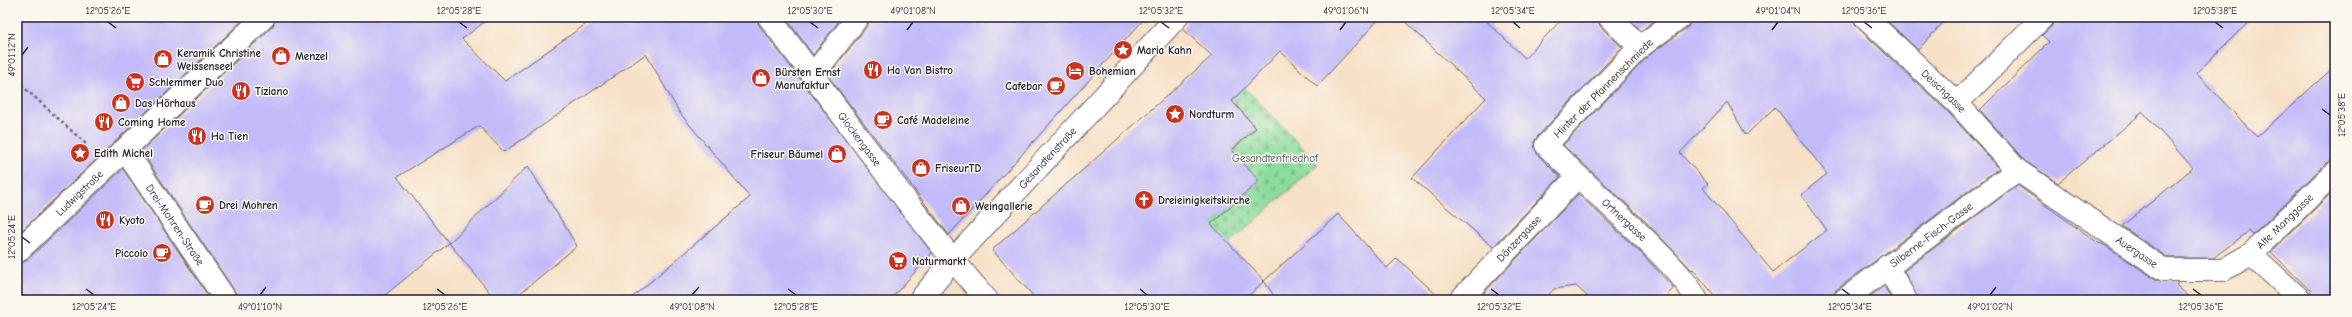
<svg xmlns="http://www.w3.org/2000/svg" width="2352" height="317" viewBox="0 0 2352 317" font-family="'Comic Neue',sans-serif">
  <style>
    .cemetery { fill: url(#cemetery-stones); stroke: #57806c }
    .building { fill: #c3bbf9; fill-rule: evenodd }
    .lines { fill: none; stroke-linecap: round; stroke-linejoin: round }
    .street-casing { stroke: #6c646c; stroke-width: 24 }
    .path { stroke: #6c646c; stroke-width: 2.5; stroke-dasharray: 3 3; stroke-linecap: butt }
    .street { stroke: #fff; stroke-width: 22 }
    .ticks { fill: none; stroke: #22223b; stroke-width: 1.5 }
    .labels { text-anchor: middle; stroke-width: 3; stroke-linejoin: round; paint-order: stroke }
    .poi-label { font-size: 11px; font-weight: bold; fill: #22223b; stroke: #fbf7ec; text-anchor: start }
    .street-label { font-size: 11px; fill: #22223b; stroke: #fbf7ec }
    .park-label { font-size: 11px; fill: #425a58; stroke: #fbf7ec }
    .neatline { fill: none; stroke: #22223b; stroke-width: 1.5 }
    .ticks-label { font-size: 10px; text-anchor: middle; fill: #22223b }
  </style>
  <defs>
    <pattern id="cemetery-stones" width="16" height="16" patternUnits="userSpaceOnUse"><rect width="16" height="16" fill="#8cdd9d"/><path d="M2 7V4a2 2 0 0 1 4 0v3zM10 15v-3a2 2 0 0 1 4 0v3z" fill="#78bd88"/></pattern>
  </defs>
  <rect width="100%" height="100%" fill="#fbf7ec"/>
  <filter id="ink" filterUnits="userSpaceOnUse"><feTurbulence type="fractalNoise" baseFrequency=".025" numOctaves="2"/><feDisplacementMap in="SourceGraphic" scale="8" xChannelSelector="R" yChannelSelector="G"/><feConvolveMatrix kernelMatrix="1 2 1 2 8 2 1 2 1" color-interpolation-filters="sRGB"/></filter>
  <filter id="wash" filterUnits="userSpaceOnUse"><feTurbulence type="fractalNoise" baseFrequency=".012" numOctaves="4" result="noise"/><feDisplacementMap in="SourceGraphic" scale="16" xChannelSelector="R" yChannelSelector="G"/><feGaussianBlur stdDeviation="0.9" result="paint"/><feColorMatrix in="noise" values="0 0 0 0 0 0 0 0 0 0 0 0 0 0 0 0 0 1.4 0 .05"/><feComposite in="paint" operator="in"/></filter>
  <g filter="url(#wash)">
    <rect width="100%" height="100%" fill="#f6e0c6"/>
    <path class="cemetery" d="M1245,88L1318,164L1167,300H1124L1259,182L1232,150L1256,128L1229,97Z"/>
    <g id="blocks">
      <path class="building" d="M17,17H246L17,235Z
        M276,17H491L462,39L505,81L596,17H757L759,25L932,253L890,300H629L750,197L679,112L646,54L504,152L479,126L397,177L449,243L379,300H238L236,293L141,151L273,26Z
        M785,17H842L813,55Z
        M870,17H1146L949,235L828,76L868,25Z
        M1189,17H1381L1317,86L1280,51L1232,101L1256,128L1232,150L1259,181L1211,224L1264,281L1244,300H1037L992,250L1212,56L1183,29Z
        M1400,17H1482L1525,58L1564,17H1597L1600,26L1622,47L1537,137L1534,142L1537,154L1560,177L1493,247L1412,178L1486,98Z
        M1627,17H1659L1641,31Z
        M1692,17H1853L1856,26L1948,112L1999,168L1836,290L1832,300H1718L1693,269L1692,270L1646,222L1563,145L1648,56L1688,27ZM1727,102L1746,135L1775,107L1827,174L1801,195L1827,230L1773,272L1703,188L1708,184L1680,153Z
        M1883,17H1948L1918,50Z
        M2055,17H2254L2196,73L2257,137L2335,66V160L2326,163L2253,235L2249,231L2213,258H2168L2122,226L2193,168L2143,112L2058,183L2025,161L1980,110L2049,42L2042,35L2052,26Z
        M528,166L577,246L512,300H496L449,243Z
        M123,169L211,300H17V264L26,261Z
        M2017,185L2100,244L2101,243L2157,280L2179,282L2176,285L2193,300H1918L1904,271Z
        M2335,189V300H2320L2271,252Z
        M1578,194L1641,253L1674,288L1662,300H1591L1576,286L1554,289L1544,300H1477Z
        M1338,214L1387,268L1397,258L1442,300H1277L1264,281Z
        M1884,286L1892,300H1865Z"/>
    </g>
  </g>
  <g filter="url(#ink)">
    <use href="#blocks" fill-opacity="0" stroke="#6c646c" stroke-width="1"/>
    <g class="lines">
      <g class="street-casing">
        <g id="street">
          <path id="s1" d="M769,17C841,112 909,210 987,300"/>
          <path d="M1609,17L1640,47"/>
          <path id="s2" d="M1680,17L1640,47L1546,145C1579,179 1616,210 1650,244C1668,262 1685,278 1697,300"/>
          <path id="s3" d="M1865,17L1957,103L2017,170L2164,270H2223L2251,254L2301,300"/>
          <path d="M813,75L858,17"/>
          <path d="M1957,103L2043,17"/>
          <path id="s4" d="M125,150L226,300"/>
          <path id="s5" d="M17,252L264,17"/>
          <path id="s6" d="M2251,254L2335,172"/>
          <path d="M1887,266L1906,300"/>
          <path id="s7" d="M920,300L953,260L1177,17"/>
          <path id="s8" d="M1460,300L1577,177"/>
          <path id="s9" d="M1844,300L2017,170"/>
        </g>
      </g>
      <path class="path" d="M17,81L86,144"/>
      <use href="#street" class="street"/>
    </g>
  </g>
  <path class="ticks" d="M108,22L116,28M459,22L467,28M810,22L818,28M1161,22L1169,28M1513,22L1520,28M1864,22L1872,28M2215,22L2223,28M907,30L913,22M1340,30L1346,22M1772,30L1778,22M22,55L28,47M2322,109L2330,115M22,237L30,243M86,289L94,295M437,289L445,295M788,289L796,295M1140,289L1147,295M1491,289L1499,295M1842,289L1850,295M2193,289L2201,295M260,295L266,287M692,295L699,287M1990,295L1996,287"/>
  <defs>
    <g id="sight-disc" transform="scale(1)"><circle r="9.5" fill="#c8321e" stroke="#fbf7ec"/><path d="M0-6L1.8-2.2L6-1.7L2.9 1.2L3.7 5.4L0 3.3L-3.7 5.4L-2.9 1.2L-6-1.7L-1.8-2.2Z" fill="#fff"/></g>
    <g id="shop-disc" transform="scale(1)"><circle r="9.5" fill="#c8321e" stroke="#fbf7ec"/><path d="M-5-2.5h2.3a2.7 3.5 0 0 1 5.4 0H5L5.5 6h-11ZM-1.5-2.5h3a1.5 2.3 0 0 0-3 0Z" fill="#fff"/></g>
    <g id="restaurant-disc" transform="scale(1)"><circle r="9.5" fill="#c8321e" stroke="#fbf7ec"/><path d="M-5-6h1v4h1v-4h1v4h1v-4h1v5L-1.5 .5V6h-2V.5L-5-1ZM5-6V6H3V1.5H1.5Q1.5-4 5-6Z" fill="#fff"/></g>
    <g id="hotel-disc" transform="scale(1)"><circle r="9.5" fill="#c8321e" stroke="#fbf7ec"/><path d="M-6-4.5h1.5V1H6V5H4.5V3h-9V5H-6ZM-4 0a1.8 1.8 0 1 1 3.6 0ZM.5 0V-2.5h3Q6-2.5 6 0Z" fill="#fff"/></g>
    <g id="supermarket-disc" transform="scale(1)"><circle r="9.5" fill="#c8321e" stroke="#fbf7ec"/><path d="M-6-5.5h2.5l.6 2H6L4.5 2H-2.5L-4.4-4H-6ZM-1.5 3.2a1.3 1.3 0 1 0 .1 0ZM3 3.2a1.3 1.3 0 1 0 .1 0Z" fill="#fff"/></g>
    <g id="cafe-disc" transform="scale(1)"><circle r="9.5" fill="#c8321e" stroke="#fbf7ec"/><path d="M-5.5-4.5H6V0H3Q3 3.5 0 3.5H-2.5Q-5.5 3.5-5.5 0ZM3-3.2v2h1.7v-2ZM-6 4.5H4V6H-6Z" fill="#fff"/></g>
    <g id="church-disc" transform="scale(1)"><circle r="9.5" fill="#c8321e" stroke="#fbf7ec"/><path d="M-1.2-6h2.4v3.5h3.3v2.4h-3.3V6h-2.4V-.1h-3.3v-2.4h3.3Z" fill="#fff"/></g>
  </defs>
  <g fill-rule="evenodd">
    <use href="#sight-disc" x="1123" y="50"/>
    <use href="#shop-disc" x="281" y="56"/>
    <use href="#shop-disc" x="163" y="59"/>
    <use href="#restaurant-disc" x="873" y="70"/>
    <use href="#hotel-disc" x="1075" y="71"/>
    <use href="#shop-disc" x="761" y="78"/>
    <use href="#supermarket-disc" x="135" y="82"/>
    <use href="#cafe-disc" x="1056" y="86"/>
    <use href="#restaurant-disc" x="241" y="91"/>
    <use href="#shop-disc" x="121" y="103"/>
    <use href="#sight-disc" x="1175" y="114"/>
    <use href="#cafe-disc" x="883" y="120"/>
    <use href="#restaurant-disc" x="104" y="122"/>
    <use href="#restaurant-disc" x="197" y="136"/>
    <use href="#sight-disc" x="80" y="153"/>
    <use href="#shop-disc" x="837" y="154"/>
    <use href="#shop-disc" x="921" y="168"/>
    <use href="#church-disc" x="1144" y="200"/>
    <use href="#cafe-disc" x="205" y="205"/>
    <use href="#shop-disc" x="961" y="206"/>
    <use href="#restaurant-disc" x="105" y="220"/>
    <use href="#cafe-disc" x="162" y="253"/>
    <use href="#supermarket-disc" x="898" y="261"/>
  </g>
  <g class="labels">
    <g class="poi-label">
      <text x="1137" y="54">Maria Kahn</text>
      <text x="177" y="57">Keramik Christine<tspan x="177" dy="13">Weissenseel</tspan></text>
      <text x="295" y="60">Menzel</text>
      <text x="887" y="74">Ha Van Bistro</text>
      <text x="1089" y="75">Bohemian</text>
      <text x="775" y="76">Bürsten Ernst<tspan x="775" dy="13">Manufaktur</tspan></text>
      <text x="149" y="86">Schlemmer Duo</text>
      <text x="1042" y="90" text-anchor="end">Cafebar</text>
      <text x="255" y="95">Tiziano</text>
      <text x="135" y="107">Das Hörhaus</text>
      <text x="1189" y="118">Nordturm</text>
      <text x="897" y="124">Café Madeleine</text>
      <text x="118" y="126">Coming Home</text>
      <text x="211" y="140">Ha Tien</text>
      <text x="94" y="157">Edith Michel</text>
      <text x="823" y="158" text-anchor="end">Friseur Bäumel</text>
      <text x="935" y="172">FriseurTD</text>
      <text x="1158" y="204">Dreieinigkeitskirche</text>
      <text x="219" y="209">Drei Mohren</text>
      <text x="975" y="210">Weingallerie</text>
      <text x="119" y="224">Kyoto</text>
      <text x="148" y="257" text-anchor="end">Piccolo</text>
      <text x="912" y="265">Naturmarkt</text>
    </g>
    <g class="street-label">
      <text transform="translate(1603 88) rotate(-45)" y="4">Hinter der Pfannenschmiede</text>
      <text dy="4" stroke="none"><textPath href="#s3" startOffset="108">Deischgasse</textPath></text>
      <text dy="4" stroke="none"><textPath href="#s1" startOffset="152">Glockengasse</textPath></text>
      <text dy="4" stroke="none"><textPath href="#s7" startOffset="191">Gesandtenstraße</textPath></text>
      <text dy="4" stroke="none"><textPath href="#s5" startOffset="86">Ludwigstraße</textPath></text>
      <text dy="4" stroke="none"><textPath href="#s2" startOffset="294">Ortnergasse</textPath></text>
      <text dy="4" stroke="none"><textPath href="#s6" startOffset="47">Alte Manggasse</textPath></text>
      <text dy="4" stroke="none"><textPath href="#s4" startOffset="90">Drei-Mohren-Straße</textPath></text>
      <text dy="4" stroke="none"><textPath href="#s9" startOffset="109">Silberne-Fisch-Gasse</textPath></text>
      <text dy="4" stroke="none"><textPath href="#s8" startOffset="85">Dänzergasse</textPath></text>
      <text dy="4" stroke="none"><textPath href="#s3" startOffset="361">Auergasse</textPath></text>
    </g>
    <g class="park-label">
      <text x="1275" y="162">Gesandtenfriedhof</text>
    </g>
  </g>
  <rect width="2352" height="317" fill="none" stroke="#fbf7ec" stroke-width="44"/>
  <rect x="22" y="22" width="2308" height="273" class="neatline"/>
  <g class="ticks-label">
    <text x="108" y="14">12°05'26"E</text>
    <text x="459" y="14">12°05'28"E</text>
    <text x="810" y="14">12°05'30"E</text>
    <text x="913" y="14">49°01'08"N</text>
    <text x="1161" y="14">12°05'32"E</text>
    <text x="1346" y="14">49°01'06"N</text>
    <text x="1513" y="14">12°05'34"E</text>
    <text x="1778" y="14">49°01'04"N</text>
    <text x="1864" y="14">12°05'36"E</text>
    <text x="2215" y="14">12°05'38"E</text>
    <text transform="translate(11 55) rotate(-90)" y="4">49°01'12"N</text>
    <text transform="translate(2341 115) rotate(-90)" y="4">12°05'38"E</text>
    <text transform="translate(11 237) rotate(-90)" y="4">12°05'24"E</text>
    <text x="94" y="310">12°05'24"E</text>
    <text x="260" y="310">49°01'10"N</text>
    <text x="445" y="310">12°05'26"E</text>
    <text x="692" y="310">49°01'08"N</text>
    <text x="796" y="310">12°05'28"E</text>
    <text x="1147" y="310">12°05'30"E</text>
    <text x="1499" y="310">12°05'32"E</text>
    <text x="1850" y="310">12°05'34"E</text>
    <text x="1990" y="310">49°01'02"N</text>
    <text x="2201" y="310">12°05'36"E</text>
  </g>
</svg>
